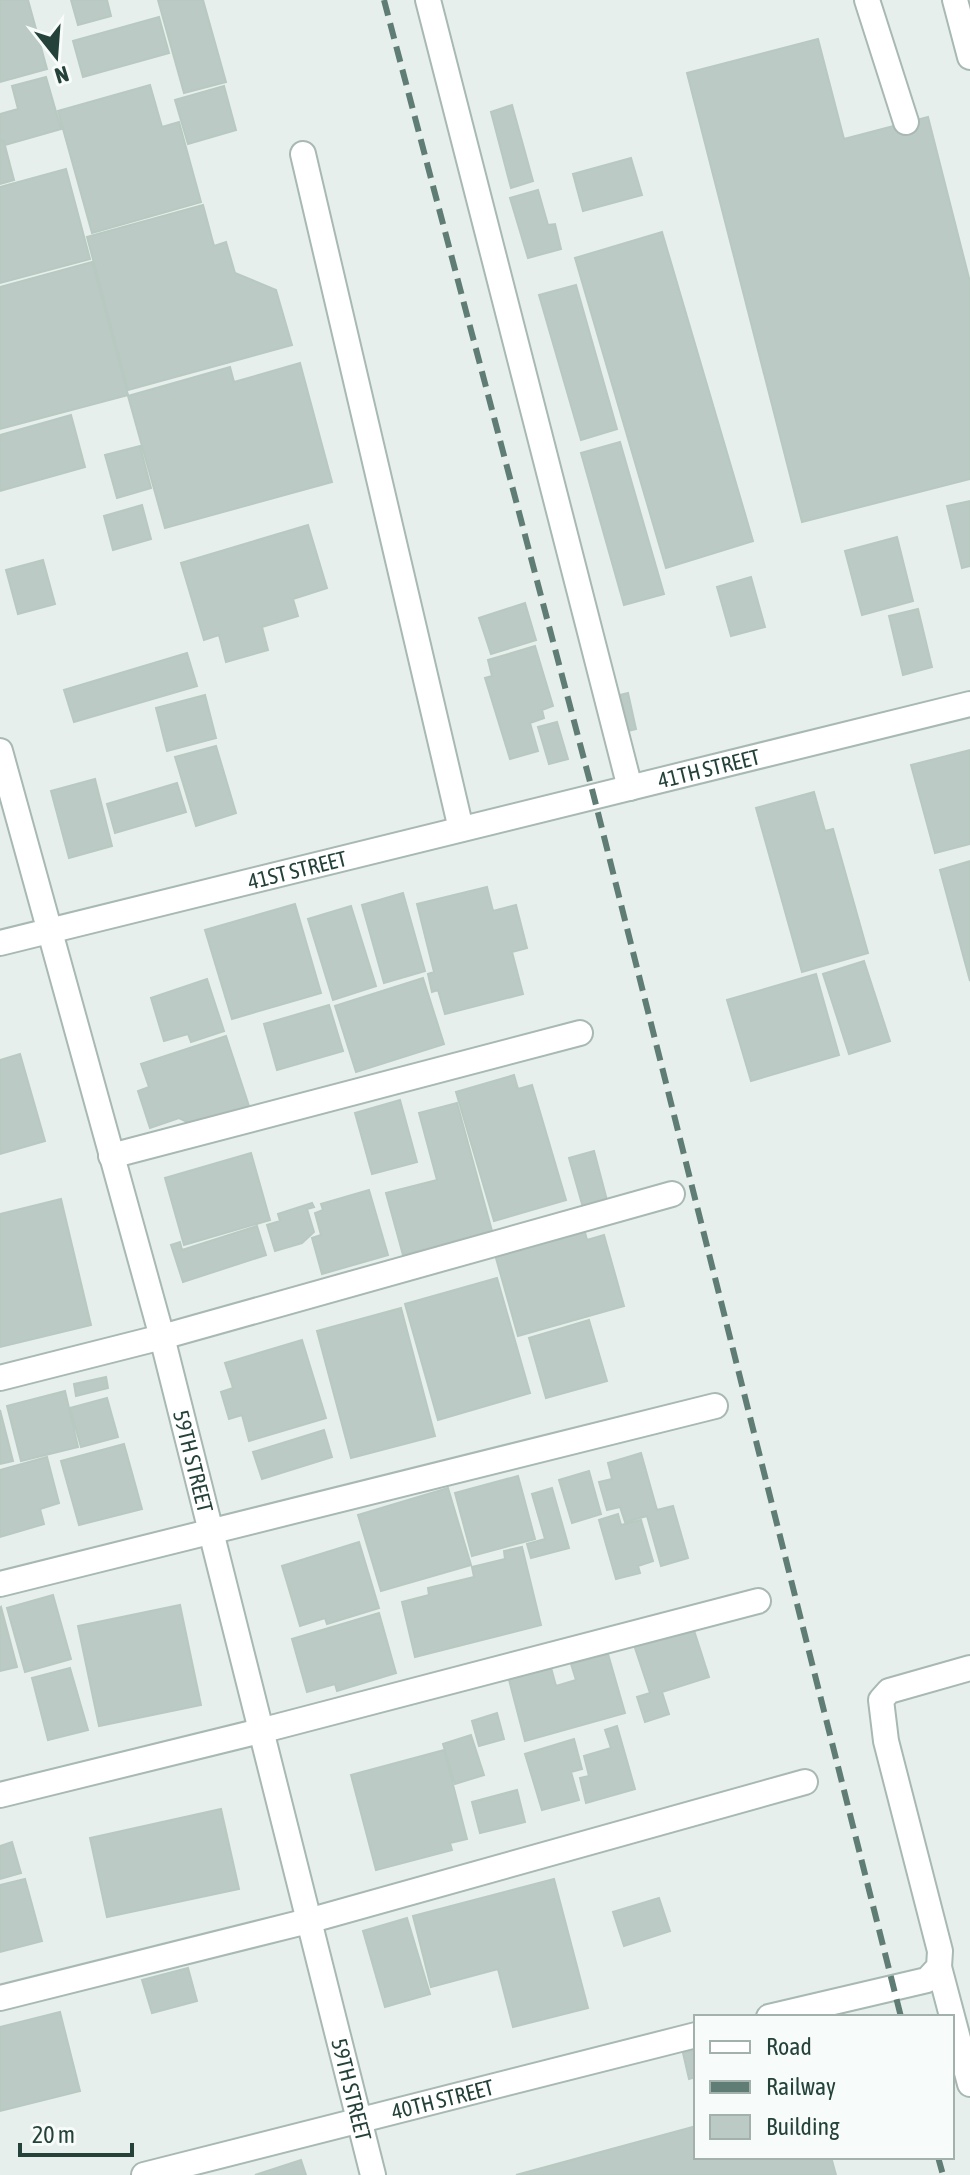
<svg xmlns="http://www.w3.org/2000/svg" width="970" height="2175" viewBox="0 0 970 2175" font-family="'Asap Condensed',sans-serif">
  <style>
    .building { fill: #bbcac4; stroke: #b8c9c2; stroke-width: 2 }
    .lines { fill: none; stroke-linecap: round; stroke-linejoin: round }
    .minor-casing { stroke: #a8b8b2; stroke-width: 28 }
    .minor { stroke: #fff; stroke-width: 24 }
    .rail { stroke: #5f7d75; stroke-width: 6; stroke-dasharray: 16 8; stroke-linecap: butt }
    .labels { text-anchor: middle; stroke-width: 7; stroke-linejoin: round; paint-order: stroke }
    .street-label { font-size: 22px; fill: #24423a; stroke: #f7fbf9 }
  </style>
  <rect width="100%" height="100%" fill="#e6efeb"/>
  <path class="building" d="M0,0H28L47,69L0,82Z
    M71,0H107L111,16L78,25Z
    M158,0H203L226,82L184,93Z
    M159,17L169,53L83,77L73,41Z
    M818,39L844,139L928,117L970,282V479L802,522L687,73Z
    M46,77L61,129L5,145L4,140L0,141V114L18,109L12,86Z
    M150,85L162,127L179,122L201,202L92,233L58,111Z
    M224,86L236,130L188,144L175,100Z
    M512,105L533,181L511,188L491,112Z
    M4,142L14,180L0,184V143Z
    M631,158L642,195L583,211L573,174Z
    M66,169L90,259L0,283V187Z
    M538,190L548,225L555,224L561,249L528,258L510,198Z
    M203,205L214,246L226,242L235,273L276,290L292,345L128,390L87,237Z
    M662,232L753,541L666,568L575,258Z
    M92,262L128,395L0,429V287Z
    M576,285L617,429L581,440L539,295Z
    M300,363L332,482L165,528L128,396L230,367L234,382Z
    M71,415L85,467L0,491V435Z
    M620,442L664,594L624,605L581,453Z
    M140,446L151,488L117,498L105,455Z
    M970,501V566L962,568L947,506Z
    M142,505L151,539L113,550L104,516Z
    M308,525L327,588L293,599L298,616L262,627L268,650L226,662L219,635L204,640L181,563Z
    M897,537L913,601L862,615L845,551Z
    M43,560L55,604L18,614L6,570Z
    M751,577L765,627L731,636L717,587Z
    M525,603L536,640L491,654L479,618Z
    M918,609L932,667L903,675L889,616Z
    M535,646L553,706L542,710L544,718L530,723L538,751L510,759L485,678L492,676L488,660Z
    M187,653L197,686L74,722L64,690Z
    M628,693L636,729L624,732L616,696Z
    M205,695L216,738L167,751L156,708Z
    M557,722L568,759L549,764L538,727Z
    M216,746L236,813L196,826L175,757Z
    M970,750V844L935,853L911,765Z
    M95,779L112,846L69,858L51,791Z
    M177,783L186,812L115,833L107,804Z
    M814,792L825,831L833,829L868,953L802,972L756,808Z
    M970,861V981L940,870Z
    M487,887L493,911L516,905L527,948L512,952L523,994L445,1014L438,990L432,992L428,974L434,972L417,904Z
    M403,893L425,971L384,983L362,905Z
    M295,904L321,993L232,1019L205,930Z
    M351,906L376,986L333,1000L308,919Z
    M864,961L890,1041L849,1054L823,974Z
    M816,974L839,1055L751,1081L727,1000Z
    M423,978L444,1044L356,1072L335,1006Z
    M207,979L224,1031L191,1042L188,1034L164,1041L151,998Z
    M329,1005L343,1051L277,1070L264,1024Z
    M226,1036L249,1106L191,1124L179,1118L150,1128L138,1091L149,1087L141,1064Z
    M20,1054L45,1141L0,1154V1060Z
    M514,1075L518,1089L532,1085L566,1200L494,1221L456,1092Z
    M400,1100L417,1162L372,1174L355,1113Z
    M457,1103L492,1231L403,1255L386,1193L437,1180L419,1113Z
    M594,1151L608,1204L584,1211L569,1158Z
    M251,1153L270,1220L184,1245L165,1178Z
    M369,1190L388,1255L322,1274L312,1238L321,1235L315,1213L323,1210L321,1204Z
    M61,1199L91,1325L0,1347V1214Z
    M312,1203L314,1207L307,1209L314,1232L302,1243L275,1251L267,1225L280,1221L278,1214Z
    M583,1225L587,1240L604,1235L624,1306L518,1336L494,1251Z
    M257,1226L266,1255L183,1282L171,1245L180,1242L182,1250Z
    M497,1278L530,1393L438,1420L405,1304Z
    M401,1308L435,1436L351,1458L317,1331Z
    M589,1320L607,1381L546,1398L529,1338Z
    M302,1340L326,1418L249,1441L242,1415L229,1419L221,1392L233,1388L225,1363Z
    M106,1377L108,1388L76,1396L74,1384Z
    M65,1391L78,1447L21,1461L7,1406Z
    M107,1398L118,1437L81,1447L70,1408Z
    M0,1410L13,1461L0,1464Z
    M324,1430L332,1457L262,1479L253,1452Z
    M124,1444L142,1509L79,1525L61,1461Z
    M641,1453L657,1510L673,1506L688,1558L661,1566L647,1516L625,1522L620,1507L607,1510L599,1482L612,1479L608,1463Z
    M47,1457L59,1503L40,1509L44,1524L0,1537V1470Z
    M589,1471L601,1514L572,1523L559,1480Z
    M518,1476L535,1539L472,1556L455,1493Z
    M448,1488L471,1565L381,1591L358,1515Z
    M552,1488L569,1548L531,1558L527,1544L545,1539L532,1494Z
    M618,1514L621,1525L641,1520L653,1561L638,1566L640,1573L616,1579L599,1520Z
    M359,1542L379,1608L327,1624L325,1618L300,1626L282,1566Z
    M522,1547L541,1625L415,1657L402,1602L429,1595L428,1588L474,1577L472,1567L505,1559L504,1551Z
    M53,1595L71,1659L25,1672L7,1608Z
    M180,1605L201,1705L99,1726L78,1626Z
    M1,1607L17,1667L0,1671V1608Z
    M379,1613L396,1673L337,1691L335,1684L307,1692L292,1639Z
    M691,1621L709,1677L662,1692L669,1714L645,1722L637,1697L650,1693L632,1639Z
    M608,1654L625,1713L525,1741L508,1676L550,1664L556,1686L576,1680L571,1664Z
    M70,1668L88,1730L48,1740L32,1678Z
    M497,1713L504,1739L479,1746L472,1721Z
    M617,1726L635,1789L586,1803L580,1778L589,1776L584,1756L611,1748L605,1730Z
    M471,1735L484,1775L455,1784L443,1744Z
    M574,1739L582,1769L571,1772L579,1800L542,1810L525,1754Z
    M444,1750L467,1839L450,1843L452,1850L376,1870L351,1775Z
    M517,1790L525,1822L480,1833L472,1802Z
    M221,1809L239,1889L107,1917L90,1838Z
    M12,1842L21,1873L0,1879V1846Z
    M25,1879L42,1941L0,1952V1885Z
    M554,1879L588,2008L513,2027L498,1969L431,1987L413,1916Z
    M659,1898L670,1931L624,1946L613,1912Z
    M407,1918L430,1994L385,2007L363,1931Z
    M188,1968L197,2001L152,2013L142,1980Z
    M60,2012L80,2091L0,2111V2027Z
    M696,2050V2077L689,2079L683,2053Z
    M696,2126V2157H831L836,2175H516Z
    M301,2160L306,2175H255Z"/>
  <g class="lines">
    <g class="minor-casing">
      <g id="minor">
        <path d="M428,0L630,788"/>
        <path d="M867,0L906,122"/>
        <path d="M955,0L970,57"/>
        <path d="M303,154L461,829"/>
        <path id="s1" d="M0,751L162,1337L373,2175"/>
        <path id="s2" d="M0,943L970,704"/>
        <path d="M111,1156L580,1033"/>
        <path d="M0,1378L162,1337L672,1194"/>
        <path d="M0,1584L715,1406"/>
        <path d="M0,1795L260,1731L758,1601"/>
        <path d="M939,1967L970,2084"/>
        <path d="M0,1998L308,1921L805,1782"/>
        <path d="M769,2017L927,1980L939,1967L940,1951L886,1741L881,1700L889,1691L970,1668"/>
        <path id="s3" d="M144,2175L696,2035"/>
      </g>
    </g>
    <use href="#minor" class="minor"/>
    <path class="rail" d="M384,0L594,797L901,2017
      M938,2157L943,2175"/>
  </g>
  <g class="labels">
    <g class="street-label">
      <text dy="8" stroke="none"><textPath href="#s2" startOffset="730">41TH STREET</textPath></text>
      <text dy="8" stroke="none"><textPath href="#s2" startOffset="306">41ST STREET</textPath></text>
      <text dy="8" stroke="none"><textPath href="#s1" startOffset="736">59TH STREET</textPath></text>
      <text dy="8" stroke="none"><textPath href="#s1" startOffset="1384">59TH STREET</textPath></text>
      <text dy="8" stroke="none"><textPath href="#s3" startOffset="308">40TH STREET</textPath></text>
    </g>
  </g>
  <rect x="694" y="2015" width="260" height="144" fill="#f7fbf9" stroke="#a3b1ad" stroke-width="2"/>
  <rect x="710" y="2041" width="40" height="12" fill="#ffffff" stroke="#a3b1ad" stroke-width="2"/>
  <text x="766" y="2055" font-size="24" fill="#24423a">Road</text>
  <rect x="710" y="2081" width="40" height="12" fill="#5f7d75" stroke="#a3b1ad" stroke-width="2"/>
  <text x="766" y="2095" font-size="24" fill="#24423a">Railway</text>
  <rect x="710" y="2115" width="40" height="24" fill="#bbcac4" stroke="#a3b1ad" stroke-width="2"/>
  <text x="766" y="2135" font-size="24" fill="#24423a">Building</text>
  <g transform="translate(56 56) rotate(163)" stroke="#f7fbf9" stroke-width="6" paint-order="stroke">
  <path d="M0-6L14 30L0 20L-14 30Z" fill="#24423a"/>
  <text y="-12" font-size="22" font-weight="bold" text-anchor="middle" fill="#24423a">N</text>
  </g>
  <path d="M20 2143v12h112v-12" fill="none" stroke="#24423a" stroke-width="4"/>
  <text x="32" y="2143" font-size="24" fill="#24423a" stroke="#f7fbf9" stroke-width="6" paint-order="stroke">20 m</text>
</svg>
